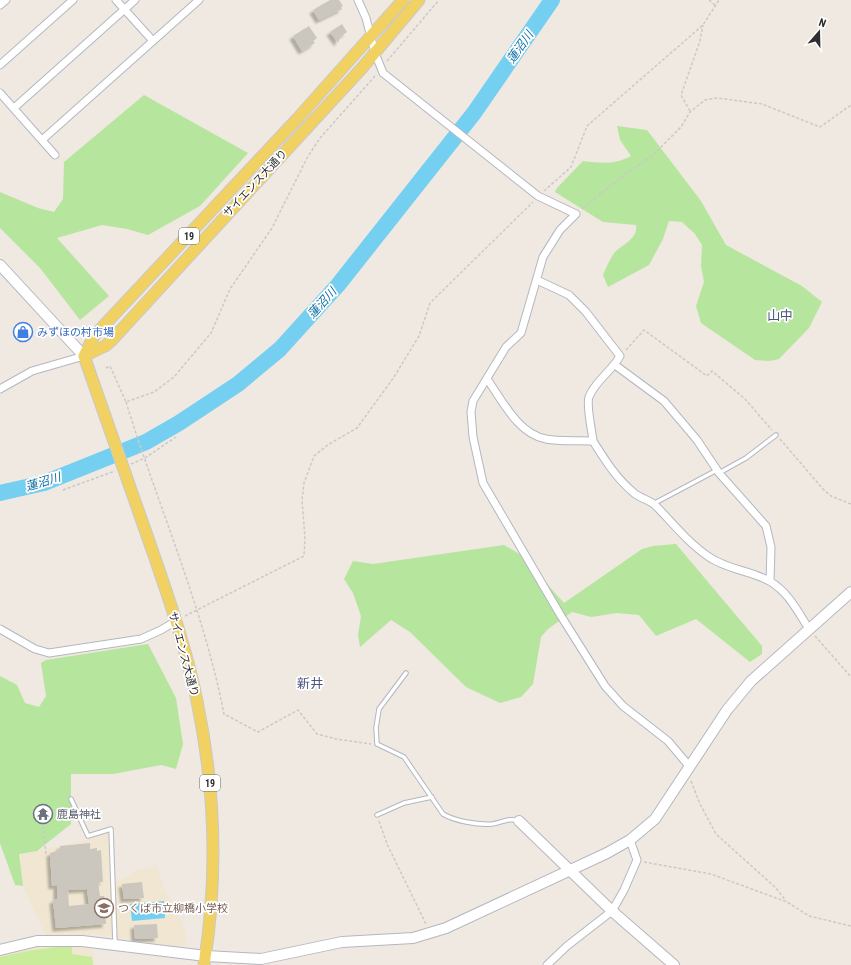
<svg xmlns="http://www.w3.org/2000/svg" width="851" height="965" viewBox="0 0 851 965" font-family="'Roboto Condensed','Noto Sans JP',sans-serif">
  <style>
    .education { fill: #f0e6d1 }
    .green { fill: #b6e59e }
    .pitch { fill: #c9ec9a }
    .water { fill: #75cff0 }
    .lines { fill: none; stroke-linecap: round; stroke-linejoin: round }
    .river { stroke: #75cff0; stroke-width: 16 }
    .building { fill: #cbc7bf; fill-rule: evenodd; filter: url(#shadow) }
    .lane-casing { stroke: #b4b7c1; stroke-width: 5.5 }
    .street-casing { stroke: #b4b7c1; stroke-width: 9 }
    .secondary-casing { stroke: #b4b7c1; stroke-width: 12 }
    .primary-casing { stroke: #c9c9c9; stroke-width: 13 }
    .path { stroke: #c9c9c9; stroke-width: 1.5; stroke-dasharray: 3 2; stroke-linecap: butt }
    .lane { stroke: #fff; stroke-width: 3.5 }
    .street { stroke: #fff; stroke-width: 7 }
    .secondary { stroke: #fff; stroke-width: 10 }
    .primary { stroke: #f2d163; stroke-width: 11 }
    .labels { text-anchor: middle; stroke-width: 3.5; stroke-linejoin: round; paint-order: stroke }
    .shield { fill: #fff; stroke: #6d6d6d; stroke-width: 1 }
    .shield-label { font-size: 10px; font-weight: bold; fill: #2e2e2e }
    .street-label { font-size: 11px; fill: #2e2e2e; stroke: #fff }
    .shop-label { font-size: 11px; fill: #366cbe; stroke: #fff; text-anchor: start }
    .worship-label { font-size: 11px; fill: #5b616d; stroke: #fff; text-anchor: start }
    .education-label { font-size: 11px; fill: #785e54; stroke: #fff; text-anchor: start }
    .water-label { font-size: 12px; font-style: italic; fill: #0d6fa3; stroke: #fff }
    .quarter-label { font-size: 13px; fill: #4d5680; stroke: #fff }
  </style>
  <defs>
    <filter id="shadow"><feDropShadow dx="-3.5" dy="3.5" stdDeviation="1" flood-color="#0004"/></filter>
  </defs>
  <rect width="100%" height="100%" fill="#efe9e1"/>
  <path class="education" d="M107,833L110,836L111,882H116L132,874L137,870L156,866L166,893L181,920L186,935L185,948L90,933L95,965H0V955L47,945L45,933L23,886L19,854L87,840Z"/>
  <path class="green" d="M144,95L248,153L200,206L148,235L127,229L102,225L57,238L109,296L80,320L40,268L0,228V192L38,208L54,212L63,199L64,162Z
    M617,126L647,130L701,201L726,245L802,286L822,302L809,328L779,359L769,361L755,360L701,323L696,306L704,282L701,266L702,245L695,234L682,222L669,221L663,239L649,265L608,287L603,275C606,268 610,258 615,252C623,244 638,239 636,225L603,222L555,192L557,188L583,161C601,163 614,165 631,156L620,140Z
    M676,544L762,646V654L750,662L696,619L656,636L639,615L617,613L591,617L572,612L548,629L541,637L533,684L521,697L500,703L466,687L410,632L391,620L360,647L358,635L361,616L353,593L344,579L353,561L373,564L504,545L521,555L564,603L642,549L653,546Z
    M148,644L176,698L183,744L176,769L161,765L113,774H71V824L37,851L19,854L23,886L15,885L0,843V676L17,685L25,703L39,707L46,696L41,663L46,660Z"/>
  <path class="pitch" d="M72,945V954L92,957L93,965H0V957L27,951Z"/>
  <path class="water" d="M164,901L165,918L132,921L130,904Z"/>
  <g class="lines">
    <path class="river" d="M0,493L44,483L146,442L179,423L238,384L280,349L338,285L474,113L552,0"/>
  </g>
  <path class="building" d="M330,0H339L343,6L341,7L342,9L319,20L313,10Z
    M342,24L347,32L340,37L338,43L330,32Z
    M309,26L317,38L313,41L315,43L302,51L293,36Z
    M90,843V849L97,848V851L101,850L103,882H98L100,896H104L106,924L56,928L53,900L57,899V885L52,886L50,853L60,850V846ZM87,889L89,904L69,906L68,890Z
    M142,882L144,898L124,899L122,884Z
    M157,924L158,938L135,939L134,925Z"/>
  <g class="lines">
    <g class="lane-casing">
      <path id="lane" d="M719,473L746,458L776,435
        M653,504L717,470
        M406,673L379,709L376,728L377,744L404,757L443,814C455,821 477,825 492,824C501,823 509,817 519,821
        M71,799L88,836L111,829L115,943
        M377,815L404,803L432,797"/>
    </g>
    <g class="street-casing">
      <path id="street" d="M116,0L153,41
        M358,0L366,18L375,53L383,73L538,196L576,214L560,230L543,257L521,333L506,347L473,401L471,412L473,437L483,483L561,616L605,686L623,706L668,741L689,766
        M0,5L6,0
        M0,65L73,0
        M0,93L55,155
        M14,108L135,0
        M42,140L199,0
        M537,280L569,295L586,312L620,356C612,371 595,381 589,397C586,405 592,431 593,441
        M615,365L664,401L697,440L719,473L766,526L771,547L770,581
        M487,379C502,400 518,434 546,439C561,442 578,440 593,441C605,460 616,478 634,493C640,498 649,500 655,505C673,523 688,543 709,557C728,570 753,571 771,582C789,593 798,612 809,629
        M0,389L32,371L84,356
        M0,629L35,649L49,653L141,639L161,630L176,621
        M547,965L567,946L612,911L624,890L637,860L630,840"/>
    </g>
    <g class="secondary-casing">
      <path id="secondary" d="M0,265L84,356
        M519,821L612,911L674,965
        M0,950L37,941H82L206,956L261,959L342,942L413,938L446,928L607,853L630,840L655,819L727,710L751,681L851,592"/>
    </g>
    <g class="primary-casing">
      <path id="primary" d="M84,356L105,346L111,341L362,68L419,0
        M204,965C218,878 215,787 197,701C186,647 168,596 150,544C128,481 106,419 84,356L94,336L298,118L403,0"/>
    </g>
    <path class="path" d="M709,0L715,5
      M387,61L439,0
      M690,111L681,95L700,41L703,25
      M544,191L571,167L587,126L703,25L719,0
      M582,209L623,176L652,156L681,127L690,112L705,100L717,98L762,104L820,127L851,105
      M626,350L644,330L707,376L712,371L745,399L772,430
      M106,368L110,366L126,402L154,392L174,377L211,333L230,289L272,228L307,158L320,138L376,75
      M126,402C158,506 203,607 224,714L258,732L298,710L317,734L336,739L371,744
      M780,439L823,489L831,496L851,504
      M131,464L145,458L176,437
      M63,490L115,471
      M185,616L304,556L305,538L302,500L304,483L314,456L329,444L357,428L394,377L419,336L430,303L533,202
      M815,636L851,677
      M691,781L700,804L716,834L776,888L786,901
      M43,821L46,855
      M379,821L387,844L426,924
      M644,862L711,874L787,902L809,916L851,926"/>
    <use href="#lane" class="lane"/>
    <use href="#street" class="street"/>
    <use href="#secondary" class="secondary"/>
    <use href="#primary" class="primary"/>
  </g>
  <defs>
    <g id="shop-ring" transform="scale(1)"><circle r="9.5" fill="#fff" stroke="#3f7fe0" stroke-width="1.5"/><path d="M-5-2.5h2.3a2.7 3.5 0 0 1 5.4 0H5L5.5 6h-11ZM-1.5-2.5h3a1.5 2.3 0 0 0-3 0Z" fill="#3f7fe0"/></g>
    <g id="temple-ring" transform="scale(1)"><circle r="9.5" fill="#fff" stroke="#6b7280" stroke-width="1.5"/><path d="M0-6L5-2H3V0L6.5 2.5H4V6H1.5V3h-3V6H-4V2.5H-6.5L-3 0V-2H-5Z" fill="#6b7280"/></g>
    <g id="school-ring" transform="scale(1)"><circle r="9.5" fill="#fff" stroke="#8d6e63" stroke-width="1.5"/><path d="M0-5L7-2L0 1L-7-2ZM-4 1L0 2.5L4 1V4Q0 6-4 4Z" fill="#8d6e63"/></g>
  </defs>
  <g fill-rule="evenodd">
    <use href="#shop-ring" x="23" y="332"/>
    <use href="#temple-ring" x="43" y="814"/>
    <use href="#school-ring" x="104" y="908"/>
  </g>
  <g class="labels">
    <g class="shield">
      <rect x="179" y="228" width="20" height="16" rx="3"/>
      <rect x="200" y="775" width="20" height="16" rx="3"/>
    </g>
    <g class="shield-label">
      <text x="189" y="240">19</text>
      <text x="210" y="787">19</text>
    </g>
    <g class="street-label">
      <text transform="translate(255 183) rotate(-47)" y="4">サイエンス大通り</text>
      <text transform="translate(184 654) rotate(75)" y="4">サイエンス大通り</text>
    </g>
    <g class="shop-label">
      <text x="37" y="336">みずほの村市場</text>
    </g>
    <g class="worship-label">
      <text x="57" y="818">鹿島神社</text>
    </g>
    <g class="education-label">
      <text x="118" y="912">つくば市立柳橋小学校</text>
    </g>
    <g class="water-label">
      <text transform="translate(520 47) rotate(-55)" y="4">蓮沼川</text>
      <text transform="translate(322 303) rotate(-48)" y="4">蓮沼川</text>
      <text transform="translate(43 482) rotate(-17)" y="4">蓮沼川</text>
    </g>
    <g class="quarter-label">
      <text x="780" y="320">山中</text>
      <text x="310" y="688">新井</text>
    </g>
  </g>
  <g transform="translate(819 32) rotate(20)" stroke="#ffffff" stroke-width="3" paint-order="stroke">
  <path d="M0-3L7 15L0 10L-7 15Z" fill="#2e2e2e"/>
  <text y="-6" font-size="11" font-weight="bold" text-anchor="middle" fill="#2e2e2e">N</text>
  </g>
</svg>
